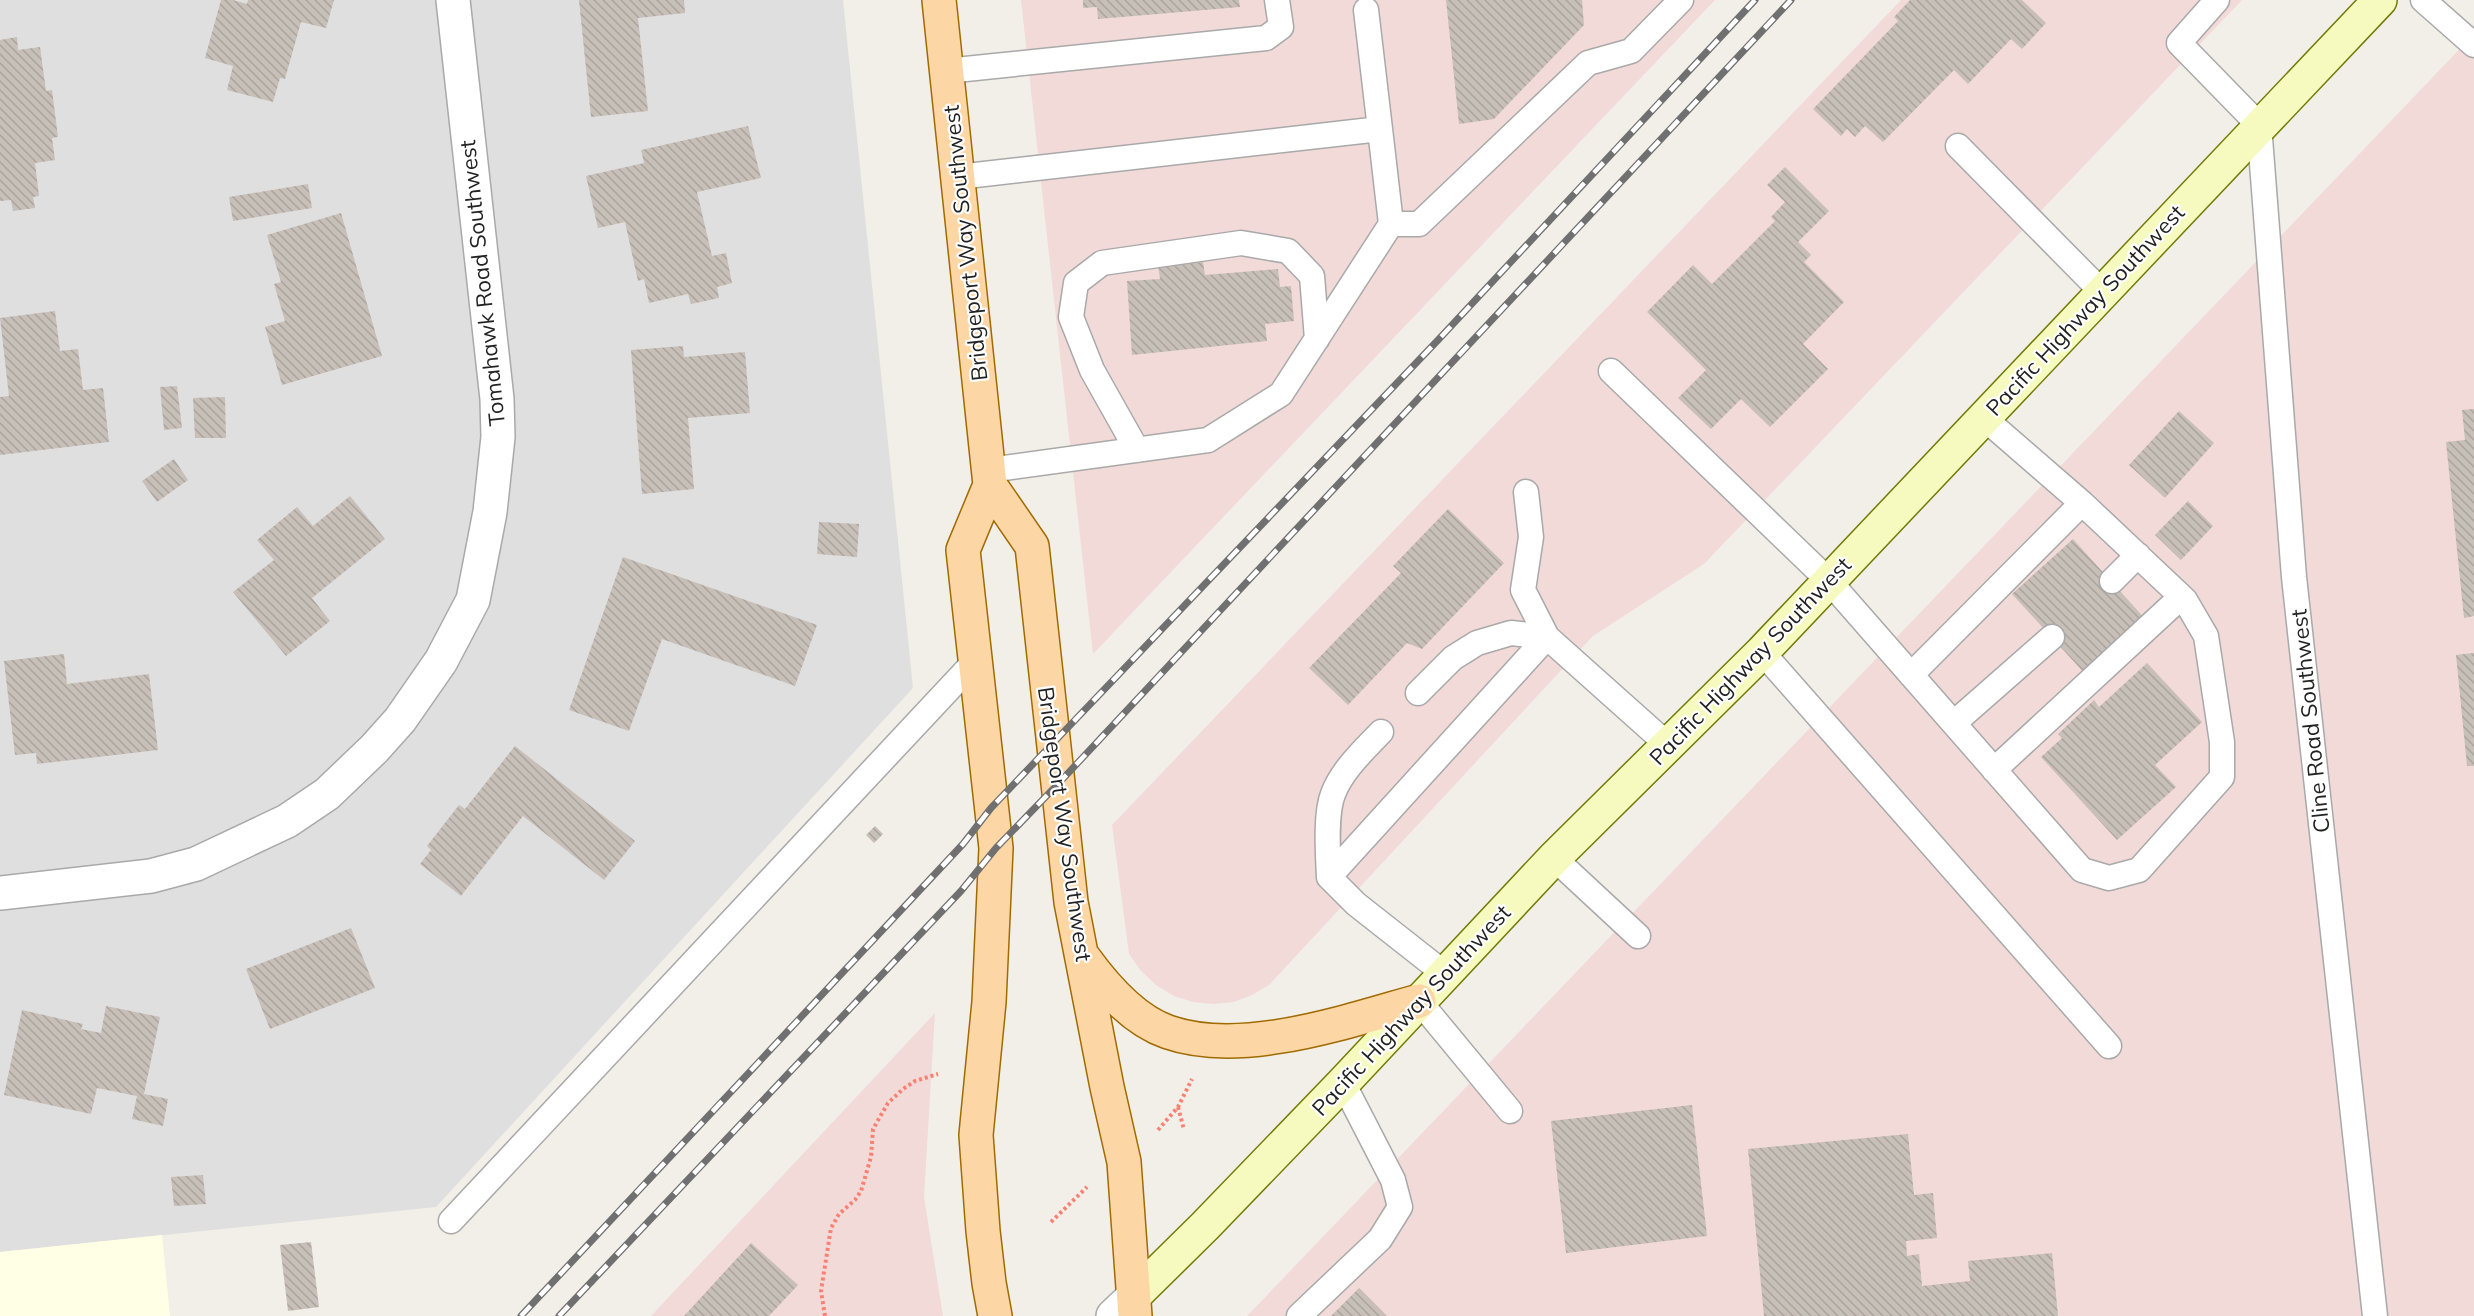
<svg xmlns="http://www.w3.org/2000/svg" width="2474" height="1316" viewBox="0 0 2474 1316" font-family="Mulish,sans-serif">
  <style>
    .residential { fill: #e0dfdf }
    .commercial { fill: #f2dad9 }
    .education { fill: #ffffe5 }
    .building { fill: url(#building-back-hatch) }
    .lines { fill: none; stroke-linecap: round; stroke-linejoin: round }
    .service-casing { stroke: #a9a9a9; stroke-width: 27 }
    .minor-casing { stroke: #a9a9a9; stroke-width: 36 }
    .tertiary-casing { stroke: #a9a9a9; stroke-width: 36 }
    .secondary-casing { stroke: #707d05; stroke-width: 36 }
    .primary-casing { stroke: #a06b00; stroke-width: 36 }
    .path { stroke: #fa8072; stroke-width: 4; stroke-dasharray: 3 3; stroke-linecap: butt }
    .service { stroke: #fff; stroke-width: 24 }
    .minor { stroke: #fff; stroke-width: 33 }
    .tertiary { stroke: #fff; stroke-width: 33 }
    .secondary { stroke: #f7fabf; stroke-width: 33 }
    .primary { stroke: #fcd6a4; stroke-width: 33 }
    .rail-casing { stroke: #707070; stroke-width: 7 }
    .rail { stroke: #fff; stroke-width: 4.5; stroke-dasharray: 14; stroke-linecap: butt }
    .labels { text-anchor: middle; stroke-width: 4.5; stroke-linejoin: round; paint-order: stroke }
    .street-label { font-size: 22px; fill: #222; stroke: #fff }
  </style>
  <defs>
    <pattern id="building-back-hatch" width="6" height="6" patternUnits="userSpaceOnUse" patternTransform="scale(1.5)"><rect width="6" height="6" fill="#c7bfb8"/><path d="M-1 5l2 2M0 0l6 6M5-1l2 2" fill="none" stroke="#aba49e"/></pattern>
  </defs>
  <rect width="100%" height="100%" fill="#f2efe9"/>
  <path class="residential" d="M0,0H843L913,688L436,1207L0,1252Z"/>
  <path class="commercial" d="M1021,0H1715L1093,654Z
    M1901,0H2242L1704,564L1593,636L1269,985L1252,995L1234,1002L1214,1004L1193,1002L1174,996L1156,985L1141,971L1129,954L1112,825Z
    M2474,34V1316H1247Z
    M935,1013L924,1197L943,1316H651Z"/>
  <path class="education" d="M162,1235L170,1316H0V1252Z"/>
  <path class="building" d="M221,0H233L247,4L248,0H334L326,28L301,22L285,79L280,78L273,102L227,90L233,66L205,58Z
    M579,0H684L685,13L638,18L648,111L591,117Z
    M1083,0H1239L1240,7L1098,19L1097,7L1083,8Z
    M1446,0H1582L1584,25L1494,119L1459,124Z
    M1910,0H2022L2046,23L2022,49L2011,39L1968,84L1954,70L1883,142L1865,126L1855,137L1847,129L1841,136L1813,109L1898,21L1894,17Z
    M17,37L18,50L40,47L46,91L52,90L58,137L52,138L55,160L35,163L39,196L33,197L35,208L13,211L11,200L0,201V40Z
    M748,126L761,178L697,192L712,256L726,253L732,283L717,287L719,298L691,304L688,294L649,303L644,279L638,281L625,222L598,228L586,176L644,163L641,150Z
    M1785,167L1829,211L1798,242L1811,255L1804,262L1844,302L1803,344L1828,369L1770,427L1741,399L1711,429L1678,398L1706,370L1647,312L1693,265L1712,284L1775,221L1771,217L1785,202L1767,185Z
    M308,184L312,208L233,221L229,197Z
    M341,213L382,356L282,385L265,327L285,321L274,284L281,282L267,235Z
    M1203,262L1205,275L1278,269L1280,287L1291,286L1294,321L1265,324L1267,341L1132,355L1127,281L1160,279L1158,265Z
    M55,311L60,351L78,349L83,390L103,388L109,442L0,455V397L9,396L0,318Z
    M683,346L684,357L745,352L750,413L688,418L694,489L642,494L631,350Z
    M177,386L182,428L164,430L160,387Z
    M225,397L226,438H195L193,398Z
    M2474,409V616L2464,618L2446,442L2465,440L2462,410Z
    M2179,411L2214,443L2165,498L2129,465Z
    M174,459L188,480L157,502L142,481Z
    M350,496L385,539L312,598L330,621L286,656L233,592L274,560L257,540L297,507L313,526Z
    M2188,501L2213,526L2181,560L2155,535Z
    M1448,509L1504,563L1422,649L1407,643L1348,705L1309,668L1401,573L1393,566Z
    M819,522L859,524L857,557L817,554Z
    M2073,539L2147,621L2087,676L2012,594Z
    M623,557L817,625L795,686L662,639L629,731L569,710Z
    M2474,653V766H2467L2456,655Z
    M64,654L67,684L149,674L158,750L37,764L36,753L15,755L4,661Z
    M2147,663L2202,722L2155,765L2176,787L2117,840L2041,757L2062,738L2058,734L2094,700L2099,707Z
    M515,746L635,841L604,880L523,816L461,896L420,864L431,850L427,846L459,805L465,809Z
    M875,826L883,834L874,843L866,835Z
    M351,928L375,988L270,1029L246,969Z
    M106,1006L160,1017L144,1094L168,1099L163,1126L132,1119L137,1096L97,1088L91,1114L4,1095L22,1010L83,1024L81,1029L101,1033Z
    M1692,1105L1707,1236L1566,1253L1551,1121Z
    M1908,1134L1914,1195L1933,1193L1937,1238L1906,1241L1907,1256L1919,1254L1922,1286L1970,1281L1968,1261L2052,1253L2058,1316H1764L1748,1149Z
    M203,1175L206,1204L174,1206L171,1177Z
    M311,1242L319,1307L288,1311L280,1245Z
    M751,1243L798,1285L769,1316H684Z
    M1359,1288L1387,1316H1331Z"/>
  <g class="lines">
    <g class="service-casing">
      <path id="service" d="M2217,0L2179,43L2259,125L2294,577L2375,1316
        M2423,0L2474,45
        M946,71L1266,38L1281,27L1277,0
        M1380,129L1391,224H1419L1588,63L1631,51L1681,0
        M1958,146L2102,292
        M958,177L1380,129L1366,10
        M1611,371L1829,581L2082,870L2109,878L2139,870L2222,777V742L2206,636L2185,600L2082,503L1984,418
        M1137,450L1092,370L1071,317L1076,283L1102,263L1241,243L1288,251L1312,276L1317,339
        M989,470L1208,440L1281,394L1391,224
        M2112,581L2138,555
        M1762,652L2109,1046
        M1911,675L2082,503
        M1418,693L1453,658L1477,643L1511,633L1547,637L1668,745
        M1954,723L2052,637
        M1381,732C1364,750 1342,770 1333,794C1325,814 1328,855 1329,877L1356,904L1445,974
        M1994,770L2181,597
        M1554,858L1638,936
        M1329,877L1547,637L1523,590L1531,537L1526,492
        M1419,1001L1510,1111
        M451,1221L977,659
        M1299,1316L1380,1239L1400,1207L1393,1180L1343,1083"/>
    </g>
    <g class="minor-casing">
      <path id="minor" d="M0,893L151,876L196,864L287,821L327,794L374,749L400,720L441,661L473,600L490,512L498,437L497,399L453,0"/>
    </g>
    <g class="tertiary-casing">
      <path id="tertiary" d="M1113,1316L1134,1296"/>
    </g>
    <g class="secondary-casing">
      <path id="secondary" d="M1134,1296L1205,1226L1343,1083L1554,858L1762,652L2380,0"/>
    </g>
    <g class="primary-casing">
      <path id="primary" d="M939,0L990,485L963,550L996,848L989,1002L976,1135L983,1231L989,1283L995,1316
        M990,485L1032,546L1071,902L1107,1087L1124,1162L1135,1316
        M1084,958C1105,987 1133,1020 1168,1032C1242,1058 1347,1021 1419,1001"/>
    </g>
    <path class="path" d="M1178,1107L1184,1130
      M1158,1130L1178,1107L1192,1079
      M1051,1222L1087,1187
      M825,1316L821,1291L831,1228L839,1214L855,1200L861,1191L871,1157L873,1129L888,1103L903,1089L915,1081L938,1074"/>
    <use href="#service" class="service"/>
    <use href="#minor" class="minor"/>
    <use href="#tertiary" class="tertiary"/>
    <use href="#secondary" class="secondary"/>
    <use href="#primary" class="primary"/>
    <g class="rail-casing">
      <path id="rail" d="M521,1316L963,844L991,808L1439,339L1755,0
        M559,1316L961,891L996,848L1057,785L1791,0"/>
    </g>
    <use href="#rail" class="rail"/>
  </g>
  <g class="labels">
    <g class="street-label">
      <text transform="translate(965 243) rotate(-96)" y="8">Bridgeport Way Southwest</text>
      <text transform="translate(482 283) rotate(-96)" y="8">Tomahawk Road Southwest</text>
      <text transform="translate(2085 310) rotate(-47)" y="8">Pacific Highway Southwest</text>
      <text transform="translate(1750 661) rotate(-46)" y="8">Pacific Highway Southwest</text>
      <text transform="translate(2310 721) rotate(-96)" y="8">Cline Road Southwest</text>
      <text transform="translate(1065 824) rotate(82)" y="8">Bridgeport Way Southwest</text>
      <text transform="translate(1411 1010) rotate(-47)" y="8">Pacific Highway Southwest</text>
    </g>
  </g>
</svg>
